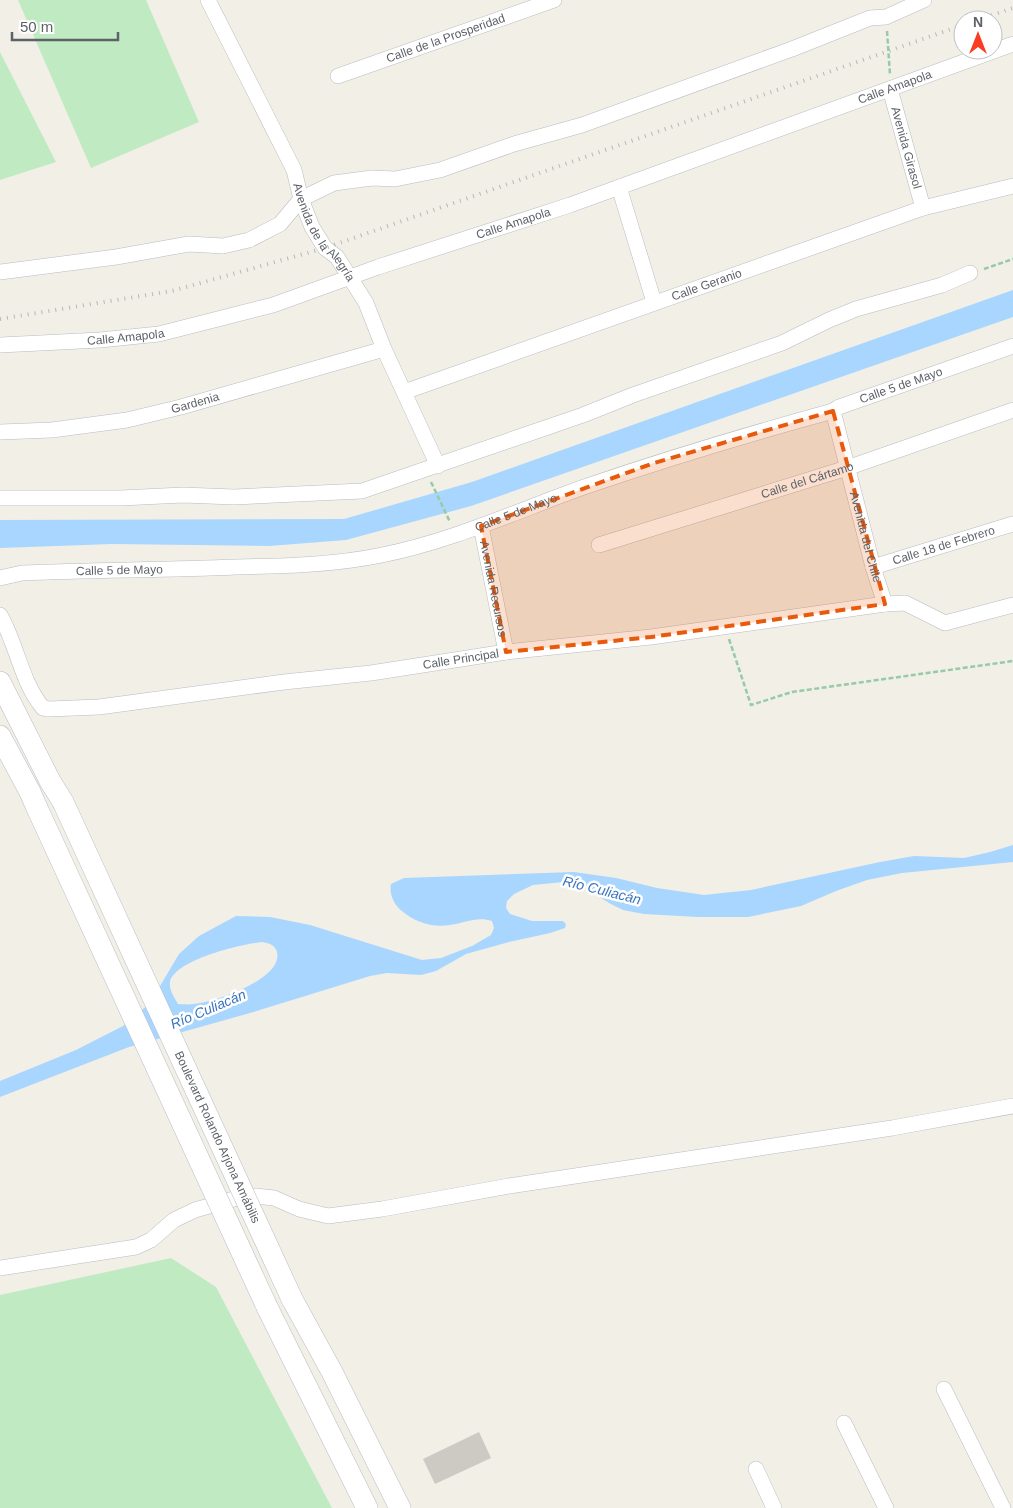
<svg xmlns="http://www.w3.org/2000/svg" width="1013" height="1508" viewBox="0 0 1013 1508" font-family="Arial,sans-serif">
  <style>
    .green { fill: #c0ebc2 }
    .water { fill: #a8d6ff; fill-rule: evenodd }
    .building { fill: #cccac3 }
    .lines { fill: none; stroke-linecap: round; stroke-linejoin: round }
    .minor-casing { stroke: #b9bcc1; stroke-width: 16 }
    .secondary-casing { stroke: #b9bdc3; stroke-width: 22 }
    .path { stroke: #97caa8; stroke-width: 2.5; stroke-dasharray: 5 2.5; stroke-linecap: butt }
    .minor { stroke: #fff; stroke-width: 15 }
    .secondary { stroke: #fff; stroke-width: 21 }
    .rail { stroke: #b7b8b9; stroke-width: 4; stroke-dasharray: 1 6; stroke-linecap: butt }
    .secondary-bridge-casing { stroke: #b9bdc3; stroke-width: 22; stroke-linecap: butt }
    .secondary-bridge { stroke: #fff; stroke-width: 21 }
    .marked { fill: #e8590c; fill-opacity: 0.2; stroke: #e8590c; stroke-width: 4; stroke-dasharray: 10 6; stroke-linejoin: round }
    .labels { text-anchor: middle; stroke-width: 5; stroke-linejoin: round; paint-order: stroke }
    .street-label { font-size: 12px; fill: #5d6268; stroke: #fff }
    .water-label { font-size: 14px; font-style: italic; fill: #3975bd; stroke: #fff }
  </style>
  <rect width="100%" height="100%" fill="#f1efe6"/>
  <path class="green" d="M18,0H146L199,122L91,168Z
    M0,52L56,162L0,180Z
    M171,1258L216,1287L332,1508H0V1295Z"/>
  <path class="water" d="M1013,290V317L471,506L346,540L269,546L112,544L0,548V520L344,519L472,482Z
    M1013,845V862L902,873L867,880L836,891L801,906L748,917H698L644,914L623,910L609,903L588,889L563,882L533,885L514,894L507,901L506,908L510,914L532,921H563L566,924L565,928L550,933L509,942L466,954L436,971L421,975L387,973L370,976L250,1013L129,1047L0,1097V1081L76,1050L123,1026L150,1003L179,954L199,936L236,916L270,917L310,925L422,960L441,958L472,946L491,935L494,928L492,921C477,916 465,923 450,925C432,928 415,922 402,911C394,905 389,894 391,884L404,878L574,872L616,878L657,888L704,895L751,890L880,862L914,856L964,858L990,852ZM262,942C269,943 275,945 277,952C284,979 213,1003 193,1004C188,1005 183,1004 178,1004C174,997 169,990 170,982C174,960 242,944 262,942Z"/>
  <path class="building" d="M479,1432L491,1458L435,1484L423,1459Z"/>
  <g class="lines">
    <g class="minor-casing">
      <g id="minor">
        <path id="s1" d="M208,0L294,170L301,199L312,227L325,248L337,257L366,303L384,349L438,466"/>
        <path id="s2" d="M338,76L554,0"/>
        <path id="s3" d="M890,89L923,208"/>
        <path d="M619,187L654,302"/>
        <path d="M0,272L116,257L189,244L223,246L249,240L280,224L301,199L334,183L372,178L395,179L440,170L514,144L582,125L792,49L870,18L886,17L924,0"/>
        <path id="s4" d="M0,345L100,340L159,334L273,305L378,267L570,205L1013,44"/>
        <path id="s5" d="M404,392L923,208L1013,186"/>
        <path id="s6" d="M833,411L873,567L885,604"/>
        <path id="s7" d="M0,432L52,430L127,420L181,407L384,349"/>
        <path d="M0,498H121L183,495L234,497L362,491L583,415L633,395L782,343L829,320L856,309L942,285L970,273"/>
        <path id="s8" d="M481,526L506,652"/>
        <path id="s9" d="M599,545L847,468L1013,410"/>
        <path id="s10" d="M873,567L1013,524"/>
        <path id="s11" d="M0,578L22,573C93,570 165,570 236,567C285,566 334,565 382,555C452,541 517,511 584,487C666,459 749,434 833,411L839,407L1013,346"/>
        <path id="s12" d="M0,615C17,644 21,682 43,708L49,709L99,707L284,682L371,673L506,652L651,637L885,604L905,603L945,623L1013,605"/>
        <path d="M0,1268L136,1247L151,1240L174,1220L195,1210L241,1197L255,1196L274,1198L299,1209L328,1216L382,1209L509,1186L892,1128L1013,1106"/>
        <path d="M944,1389L1003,1508"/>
        <path d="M844,1423L886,1508"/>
        <path d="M756,1469L774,1508"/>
      </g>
    </g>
    <g class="secondary-casing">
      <path id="secondary" d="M0,682L50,781L63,802
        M0,736L30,792L37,808
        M292,1299L332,1372L400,1508
        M267,1307L367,1508"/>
    </g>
    <path class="path" d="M887,31L890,75
      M984,269L1013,259
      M431,482L450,522
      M729,639L751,705L792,692L1013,661"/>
    <use href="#minor" class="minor"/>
    <use href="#secondary" class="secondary"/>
    <path class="rail" d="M978,20L1013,8
      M0,319L172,291L325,248L963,25"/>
    <g class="secondary-bridge-casing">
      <g id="secondary-bridge">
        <path id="s13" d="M63,802L292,1299"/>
        <path d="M37,808L267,1307"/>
      </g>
    </g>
    <use href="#secondary-bridge" class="secondary-bridge"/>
  </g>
  <path class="marked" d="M833,411L885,604L651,637L506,652L481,526L654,463Z"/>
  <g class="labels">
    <g class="street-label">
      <text dy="4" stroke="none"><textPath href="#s2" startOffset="114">Calle de la Prosperidad</textPath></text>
      <text dy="4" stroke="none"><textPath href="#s4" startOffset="936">Calle Amapola</textPath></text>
      <text dy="4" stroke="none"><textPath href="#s3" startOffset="61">Avenida Girasol</textPath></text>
      <text dy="4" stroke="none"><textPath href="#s4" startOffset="531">Calle Amapola</textPath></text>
      <text dy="4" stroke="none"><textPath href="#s1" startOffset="261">Avenida de la Alegría</textPath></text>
      <text dy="4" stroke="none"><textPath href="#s5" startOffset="321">Calle Geranio</textPath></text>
      <text dy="4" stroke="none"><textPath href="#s4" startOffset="126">Calle Amapola</textPath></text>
      <text dy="4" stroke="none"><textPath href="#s11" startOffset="930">Calle 5 de Mayo</textPath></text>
      <text dy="4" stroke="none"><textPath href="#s7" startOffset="198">Gardenia</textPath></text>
      <text dy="4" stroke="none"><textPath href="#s9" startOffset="218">Calle del Cártamo</textPath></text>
      <text dy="4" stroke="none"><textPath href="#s11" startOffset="524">Calle 5 de Mayo</textPath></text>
      <text dy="4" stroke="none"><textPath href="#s6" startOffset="130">Avenida del Chile</textPath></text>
      <text dy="4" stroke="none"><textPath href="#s10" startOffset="74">Calle 18 de Febrero</textPath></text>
      <text dy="4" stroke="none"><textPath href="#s11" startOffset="120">Calle 5 de Mayo</textPath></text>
      <text dy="4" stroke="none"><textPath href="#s8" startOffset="64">Avenida Recursos</textPath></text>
      <text dy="4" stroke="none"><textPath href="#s12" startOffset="524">Calle Principal</textPath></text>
      <text dy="4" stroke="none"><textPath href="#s13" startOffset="369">Boulevard Rolando Arjona Amábilis</textPath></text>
    </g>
    <g class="water-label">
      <text transform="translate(602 890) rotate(14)" y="5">Río Culiacán</text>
      <text transform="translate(208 1009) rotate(-23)" y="5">Río Culiacán</text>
    </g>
  </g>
  <g transform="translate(978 35)"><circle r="24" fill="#ffffff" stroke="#bec0c3"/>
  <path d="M0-4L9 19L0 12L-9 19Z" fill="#fb3b22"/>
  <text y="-8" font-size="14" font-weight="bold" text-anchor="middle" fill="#5d6268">N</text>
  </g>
  <path d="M12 32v8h106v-8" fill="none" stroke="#5d6268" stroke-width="2.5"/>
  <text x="20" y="32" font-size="15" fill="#5d6268" stroke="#ffffff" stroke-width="4" paint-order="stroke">50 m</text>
</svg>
